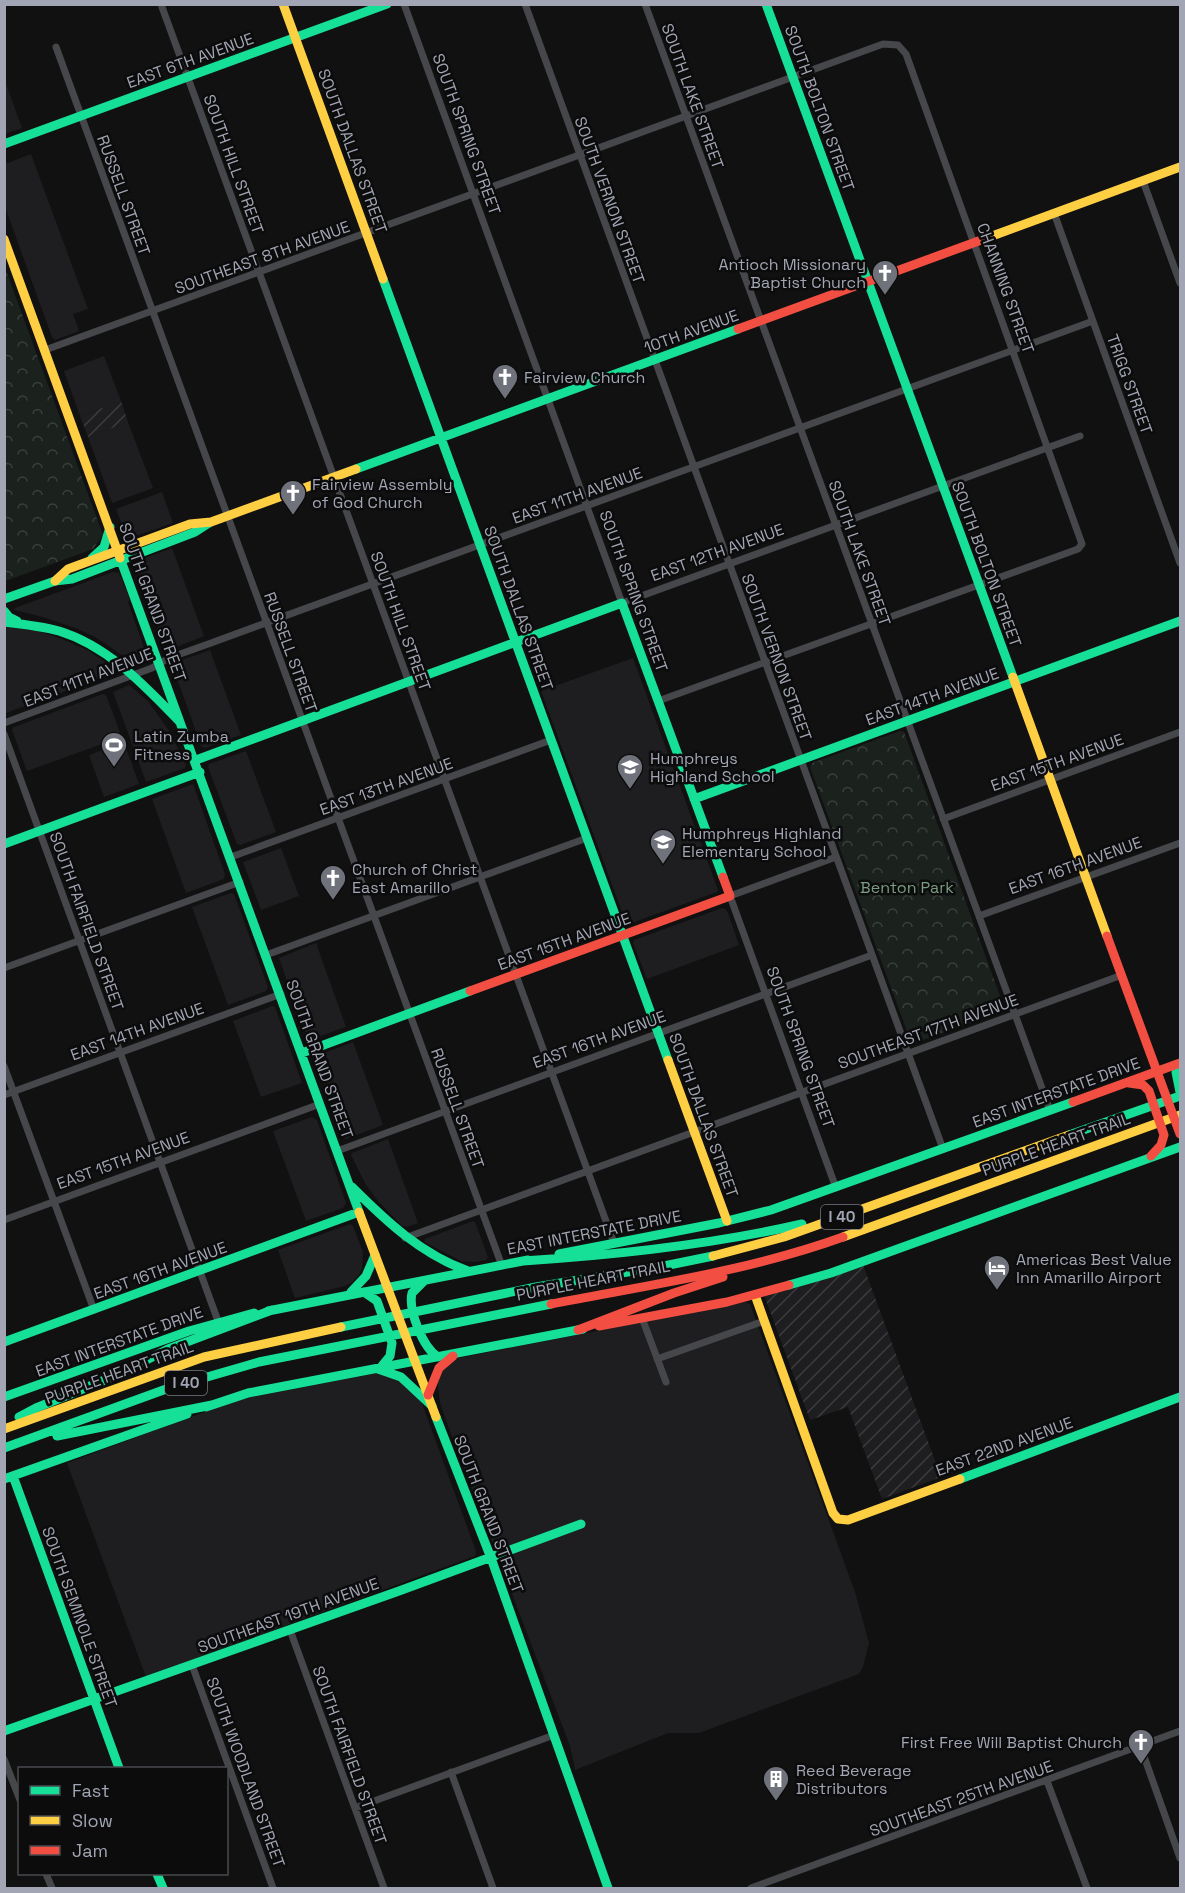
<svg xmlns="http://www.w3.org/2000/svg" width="1185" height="1893" viewBox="0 0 1185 1893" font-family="'Space Grotesk',sans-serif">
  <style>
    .built { fill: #1e1e20 }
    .industrial { fill: url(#industrial-furrows) }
    .forest { fill: url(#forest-crowns) }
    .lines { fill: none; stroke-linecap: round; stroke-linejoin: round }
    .street { stroke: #46474a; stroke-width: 7 }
    .fast { stroke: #16e098; stroke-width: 9 }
    .slow { stroke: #ffcf43; stroke-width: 9 }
    .jam { stroke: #f24e42; stroke-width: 9 }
    .labels { text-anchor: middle; stroke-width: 5; stroke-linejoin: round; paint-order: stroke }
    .shield { fill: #0c0c0d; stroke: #757781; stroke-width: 1.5 }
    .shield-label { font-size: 15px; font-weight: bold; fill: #a2a5b3 }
    .street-label { font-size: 16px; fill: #a2a5b3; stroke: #0c0c0d }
    .poi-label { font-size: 16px; fill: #a2a5b3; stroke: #0c0c0d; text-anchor: start }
    .park-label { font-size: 16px; fill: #7a9e81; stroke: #0c0c0d }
  </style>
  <defs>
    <pattern id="industrial-furrows" width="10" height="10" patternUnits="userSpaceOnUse" patternTransform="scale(1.5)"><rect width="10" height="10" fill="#1e1e20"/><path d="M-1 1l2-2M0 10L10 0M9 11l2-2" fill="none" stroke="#3c3c3e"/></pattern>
    <pattern id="forest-crowns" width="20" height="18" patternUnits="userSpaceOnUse" patternTransform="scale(1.5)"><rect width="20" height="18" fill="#1b221d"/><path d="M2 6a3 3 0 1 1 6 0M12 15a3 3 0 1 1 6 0" fill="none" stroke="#393f3b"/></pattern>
  </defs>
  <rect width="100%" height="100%" fill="#111112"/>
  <path class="built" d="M5,81L22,128L5,134H4Z
    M31,154L88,309L73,314L79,331L55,340L52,337L5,207V164Z
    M104,356L121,401L80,416L64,371Z
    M128,422L153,488L112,503L88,437Z
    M162,492L173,523L127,539L116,509Z
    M172,548L204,636L169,650L165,648L134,562Z
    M113,572L119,573L130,600L128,602L148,659L147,662L134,663L95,637L78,629L43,617L14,610L15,608Z
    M5,626L41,632L62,639L89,651L119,671L6,713L5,709Z
    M210,650L241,735L205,748L201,746L173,667L174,663Z
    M633,658L718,890L717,892L629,924L626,923L541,691Z
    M129,685L148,701L170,732L186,765L185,768L146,782L113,692Z
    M103,694L106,695L121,735L119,738L27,771L12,730L14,727Z
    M121,743L125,745L139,784L104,797L89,755Z
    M246,751L276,832L240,845L237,844L208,767L209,764Z
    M193,784L225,874L224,879L186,893L152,799Z
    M281,848L299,896L261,910L243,862Z
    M231,893L234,894L268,987L266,991L228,1005L192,907Z
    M722,908L725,909L728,913L739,945L647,979L633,943L634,940Z
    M316,943L346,1027L312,1039L307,1037L279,958Z
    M272,1006L275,1007L302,1083L261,1097L233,1021Z
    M353,1042L383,1125L346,1139L344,1138L315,1058L316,1056Z
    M312,1117L317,1120L346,1203L343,1208L306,1221L273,1131Z
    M388,1139L418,1223L407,1227L402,1226L378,1201L366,1185L351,1155L352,1153Z
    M473,1221L475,1222L488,1257L486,1260L475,1262L461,1261L424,1242L425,1239Z
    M350,1224L353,1226L363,1252L362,1268L359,1275L353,1282L345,1286L295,1298L278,1250Z
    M745,1302L750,1304L855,1592L869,1643L863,1667L859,1674L699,1733H668L575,1770L570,1746L448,1426L440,1402L437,1380L441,1370L454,1359Z
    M377,1373L402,1380L420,1398L476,1551L475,1556L146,1677L67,1463L237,1400Z"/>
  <path class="industrial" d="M121,401L128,422L88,437L80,416Z
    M863,1265L941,1477L882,1499L848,1407L810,1420L764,1295L799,1287Z"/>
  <path class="forest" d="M4,265L103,535L93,549L5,581Z
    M900,731L904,732L1004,1007L1003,1011L914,1043L911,1042L810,767L812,763Z"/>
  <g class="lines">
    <path class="street" d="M404,4L622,603L1080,436
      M525,4L943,1149
      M645,4L1050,1110
      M162,7L614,1243
      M56,47L502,1266
      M1143,181L1180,283
      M1054,213L1180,563
      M45,350L883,44L898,45L906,54L1082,544L1078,549L658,701
      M4,723L152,668L169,658L211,643L1093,321
      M4,734L218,1321
      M943,819L1180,732
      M231,857L551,740
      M979,916L1180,843
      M266,955L587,838
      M4,968L240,882
      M4,1066L94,1310
      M4,1095L281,994
      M337,1151L872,955
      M836,1188L730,896L836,857
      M4,1220L320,1104
      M405,1238L1122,975
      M642,1318L666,1382
      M657,1359L764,1321
      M290,1630L384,1888
      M192,1665L273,1888
      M1140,1745L1180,1858
      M4,1759L20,1800
      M451,1772L493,1888
      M1047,1781L1087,1888
      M355,1808L554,1735
      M46,1874L52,1888
      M751,1888L1180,1731"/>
    <path class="fast" d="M766,4L1013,677
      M4,144L387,4
      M383,279L668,1060
      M356,469L738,329
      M92,558L104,547L110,527
      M120,558L359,1212
      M4,599L55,581L72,579L195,532L209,523
      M4,611L9,617L17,621
      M4,622C22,624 41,626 59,631C108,646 144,685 179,721
      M196,760L622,603L723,877
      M694,799L1180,621
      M4,844L200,772
      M302,1053L470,991
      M1180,1068L1176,1072L1180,1092
      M1069,1135L1180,1096
      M352,1187C387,1222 421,1254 468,1271
      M559,1254L719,1223L771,1210L1073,1102
      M523,1261C617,1255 710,1245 802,1224
      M424,1281L412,1293C408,1310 423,1348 438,1357
      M789,1285L831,1273L1180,1147
      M351,1292L366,1276L375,1255
      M364,1292L377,1301L392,1343L390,1356L381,1367
      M268,1311L528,1260
      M341,1327L536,1287L664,1266L713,1256
      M4,1342L359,1212
      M378,1369L401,1377L432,1406
      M4,1397L189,1331L254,1313
      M206,1407L248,1393L583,1329
      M19,1417L36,1408L117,1375L168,1349L272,1310
      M436,1417L491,1558L608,1888
      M57,1436L212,1405
      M4,1448L169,1388L259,1362L551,1304
      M13,1476L119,1768
      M4,1479L187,1414
      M960,1479L1180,1397
      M4,1731L399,1591L581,1524
      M157,1874L163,1888"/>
    <path class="slow" d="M283,4L383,279
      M4,239L120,558
      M984,239L1180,167
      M55,581L68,569L190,524L211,522L356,469
      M1013,677L1107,936
      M668,1060L727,1221
      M359,1212L436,1417
      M843,1237L1180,1115
      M713,1256L784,1237L1069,1135
      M755,1295L833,1513L838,1519L848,1520L960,1479
      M4,1429L204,1357L341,1327"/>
    <path class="jam" d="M738,329L984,239
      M1107,936L1180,1134
      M470,991L730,896L723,877
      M1129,1083L1143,1085L1149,1091L1164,1135L1161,1145L1151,1156
      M1073,1102L1180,1063
      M551,1304C649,1285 749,1271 843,1237
      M599,1326L727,1302L789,1285
      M578,1330L674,1293L723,1277
      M428,1395L439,1368L453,1356"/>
  </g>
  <defs>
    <g id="church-pin" transform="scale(1.35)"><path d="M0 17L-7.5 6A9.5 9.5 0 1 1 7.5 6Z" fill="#6f717b" stroke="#0c0c0d"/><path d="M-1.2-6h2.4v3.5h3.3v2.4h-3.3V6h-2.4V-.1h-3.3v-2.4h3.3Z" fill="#fff"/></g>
    <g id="stadium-pin" transform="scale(1.35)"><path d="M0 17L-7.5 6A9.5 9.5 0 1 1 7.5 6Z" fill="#6f717b" stroke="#0c0c0d"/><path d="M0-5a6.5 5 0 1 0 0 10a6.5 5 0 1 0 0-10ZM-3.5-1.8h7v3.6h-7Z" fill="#fff"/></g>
    <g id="school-pin" transform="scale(1.35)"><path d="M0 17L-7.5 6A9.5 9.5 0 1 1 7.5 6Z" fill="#6f717b" stroke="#0c0c0d"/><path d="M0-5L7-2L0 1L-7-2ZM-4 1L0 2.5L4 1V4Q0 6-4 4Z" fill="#fff"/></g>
    <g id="hotel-pin" transform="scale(1.35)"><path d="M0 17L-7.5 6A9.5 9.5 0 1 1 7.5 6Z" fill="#6f717b" stroke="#0c0c0d"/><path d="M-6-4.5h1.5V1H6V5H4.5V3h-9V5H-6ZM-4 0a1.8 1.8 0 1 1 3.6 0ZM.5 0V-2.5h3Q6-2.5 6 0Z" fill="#fff"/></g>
    <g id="building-pin" transform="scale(1.35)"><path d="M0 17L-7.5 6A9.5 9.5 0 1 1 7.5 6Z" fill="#6f717b" stroke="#0c0c0d"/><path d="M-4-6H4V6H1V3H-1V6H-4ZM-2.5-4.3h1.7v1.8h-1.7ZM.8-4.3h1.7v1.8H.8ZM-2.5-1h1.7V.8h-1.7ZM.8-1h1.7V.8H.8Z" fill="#fff"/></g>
  </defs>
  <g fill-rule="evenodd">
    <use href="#church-pin" x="885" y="273"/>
    <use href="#church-pin" x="505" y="377"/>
    <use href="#church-pin" x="293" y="493"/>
    <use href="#stadium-pin" x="114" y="745"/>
    <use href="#school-pin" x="630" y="767"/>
    <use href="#school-pin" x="663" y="842"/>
    <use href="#church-pin" x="333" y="878"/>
    <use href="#hotel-pin" x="997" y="1268"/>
    <use href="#church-pin" x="1141" y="1742"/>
    <use href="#building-pin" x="776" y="1779"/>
  </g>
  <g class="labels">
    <g class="shield">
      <rect x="821" y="1205" width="42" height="24" rx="4.5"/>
      <rect x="165" y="1371" width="42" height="24" rx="4.5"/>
    </g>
    <g class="shield-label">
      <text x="842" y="1222">I 40</text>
      <text x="186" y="1388">I 40</text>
    </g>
    <g class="street-label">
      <text transform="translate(190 60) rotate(-20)" y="6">EAST 6TH AVENUE</text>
      <text transform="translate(693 96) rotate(70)" y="6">SOUTH LAKE STREET</text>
      <text transform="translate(820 108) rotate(70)" y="6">SOUTH BOLTON STREET</text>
      <text transform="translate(467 134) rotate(70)" y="6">SOUTH SPRING STREET</text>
      <text transform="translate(353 151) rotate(70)" y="6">SOUTH DALLAS STREET</text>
      <text transform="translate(234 164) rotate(70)" y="6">SOUTH HILL STREET</text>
      <text transform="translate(124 195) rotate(70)" y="6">RUSSELL STREET</text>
      <text transform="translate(610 200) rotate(70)" y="6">SOUTH VERNON STREET</text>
      <text transform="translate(262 257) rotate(-20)" y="6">SOUTHEAST 8TH AVENUE</text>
      <text transform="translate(1006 288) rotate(70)" y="6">CHANNING STREET</text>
      <text transform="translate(691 331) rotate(-20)" y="6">10TH AVENUE</text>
      <text transform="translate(1130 384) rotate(70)" y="6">TRIGG STREET</text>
      <text transform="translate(577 495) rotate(-20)" y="6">EAST 11TH AVENUE</text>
      <text transform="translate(717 552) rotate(-20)" y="6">EAST 12TH AVENUE</text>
      <text transform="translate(860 553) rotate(70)" y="6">SOUTH LAKE STREET</text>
      <text transform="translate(987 564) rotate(70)" y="6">SOUTH BOLTON STREET</text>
      <text transform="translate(634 591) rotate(70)" y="6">SOUTH SPRING STREET</text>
      <text transform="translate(153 602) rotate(70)" y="6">SOUTH GRAND STREET</text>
      <text transform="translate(519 608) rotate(70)" y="6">SOUTH DALLAS STREET</text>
      <text transform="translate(401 621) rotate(70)" y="6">SOUTH HILL STREET</text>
      <text transform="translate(291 652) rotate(70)" y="6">RUSSELL STREET</text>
      <text transform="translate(777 657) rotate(70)" y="6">SOUTH VERNON STREET</text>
      <text transform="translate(88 677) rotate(-21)" y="6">EAST 11TH AVENUE</text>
      <text transform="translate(932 696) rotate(-20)" y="6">EAST 14TH AVENUE</text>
      <text transform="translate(1057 762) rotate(-20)" y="6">EAST 15TH AVENUE</text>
      <text transform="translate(386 786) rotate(-20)" y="6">EAST 13TH AVENUE</text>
      <text transform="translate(1075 865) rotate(-20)" y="6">EAST 16TH AVENUE</text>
      <text transform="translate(87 921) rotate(70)" y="6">SOUTH FAIRFIELD STREET</text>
      <text transform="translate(564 941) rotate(-20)" y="6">EAST 15TH AVENUE</text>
      <text transform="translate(137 1031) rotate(-20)" y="6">EAST 14TH AVENUE</text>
      <text transform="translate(928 1031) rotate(-20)" y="6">SOUTHEAST 17TH AVENUE</text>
      <text transform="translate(599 1039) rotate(-20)" y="6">EAST 16TH AVENUE</text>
      <text transform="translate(801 1047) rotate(70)" y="6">SOUTH SPRING STREET</text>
      <text transform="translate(320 1059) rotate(70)" y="6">SOUTH GRAND STREET</text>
      <text transform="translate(1056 1092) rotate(-20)" y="6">EAST INTERSTATE DRIVE</text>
      <text transform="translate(458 1108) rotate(70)" y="6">RUSSELL STREET</text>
      <text transform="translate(704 1115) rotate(70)" y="6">SOUTH DALLAS STREET</text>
      <text transform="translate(1056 1144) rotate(-20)" y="6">PURPLE HEART TRAIL</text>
      <text transform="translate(123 1160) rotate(-20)" y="6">EAST 15TH AVENUE</text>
      <text transform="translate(594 1232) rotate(-11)" y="6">EAST INTERSTATE DRIVE</text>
      <text transform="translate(160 1270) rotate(-20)" y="6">EAST 16TH AVENUE</text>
      <text transform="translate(593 1280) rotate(-11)" y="6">PURPLE HEART TRAIL</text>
      <text transform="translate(119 1341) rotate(-20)" y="6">EAST INTERSTATE DRIVE</text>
      <text transform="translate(119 1372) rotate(-20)" y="6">PURPLE HEART TRAIL</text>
      <text transform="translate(1004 1446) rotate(-20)" y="6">EAST 22ND AVENUE</text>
      <text transform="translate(489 1514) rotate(69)" y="6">SOUTH GRAND STREET</text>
      <text transform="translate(288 1615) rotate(-20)" y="6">SOUTHEAST 19TH AVENUE</text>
      <text transform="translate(80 1617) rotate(70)" y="6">SOUTH SEMINOLE STREET</text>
      <text transform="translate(350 1755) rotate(70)" y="6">SOUTH FAIRFIELD STREET</text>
      <text transform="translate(246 1772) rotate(70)" y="6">SOUTH WOODLAND STREET</text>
      <text transform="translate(961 1798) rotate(-20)" y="6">SOUTHEAST 25TH AVENUE</text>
    </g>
    <g class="poi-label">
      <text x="866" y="270" text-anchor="end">Antioch Missionary<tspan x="866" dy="18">Baptist Church</tspan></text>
      <text x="524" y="383">Fairview Church</text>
      <text x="312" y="490">Fairview Assembly<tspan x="312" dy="18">of God Church</tspan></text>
      <text x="134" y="742">Latin Zumba<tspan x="134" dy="18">Fitness</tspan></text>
      <text x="650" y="764">Humphreys<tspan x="650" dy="18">Highland School</tspan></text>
      <text x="682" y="839">Humphreys Highland<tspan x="682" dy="18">Elementary School</tspan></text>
      <text x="352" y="875">Church of Christ<tspan x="352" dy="18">East Amarillo</tspan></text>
      <text x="1016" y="1265">Americas Best Value<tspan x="1016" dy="18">Inn Amarillo Airport</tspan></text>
      <text x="1122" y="1748" text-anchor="end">First Free Will Baptist Church</text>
      <text x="796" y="1776">Reed Beverage<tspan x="796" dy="18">Distributors</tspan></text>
    </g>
    <g class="park-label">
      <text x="907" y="893">Benton Park</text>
    </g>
  </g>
  <rect width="1185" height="1893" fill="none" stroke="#a2a5b3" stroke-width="12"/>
  <rect x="18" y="1767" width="210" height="108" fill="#0c0c0d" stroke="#48494f" stroke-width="1.5"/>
  <rect x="30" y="1786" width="30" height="9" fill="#16e098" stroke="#48494f" stroke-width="1.5"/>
  <text x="72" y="1797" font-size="18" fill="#a2a5b3">Fast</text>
  <rect x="30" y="1816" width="30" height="9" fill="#ffcf43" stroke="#48494f" stroke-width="1.5"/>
  <text x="72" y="1827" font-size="18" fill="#a2a5b3">Slow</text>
  <rect x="30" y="1846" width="30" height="9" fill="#f24e42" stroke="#48494f" stroke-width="1.5"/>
  <text x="72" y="1857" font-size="18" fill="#a2a5b3">Jam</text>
</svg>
